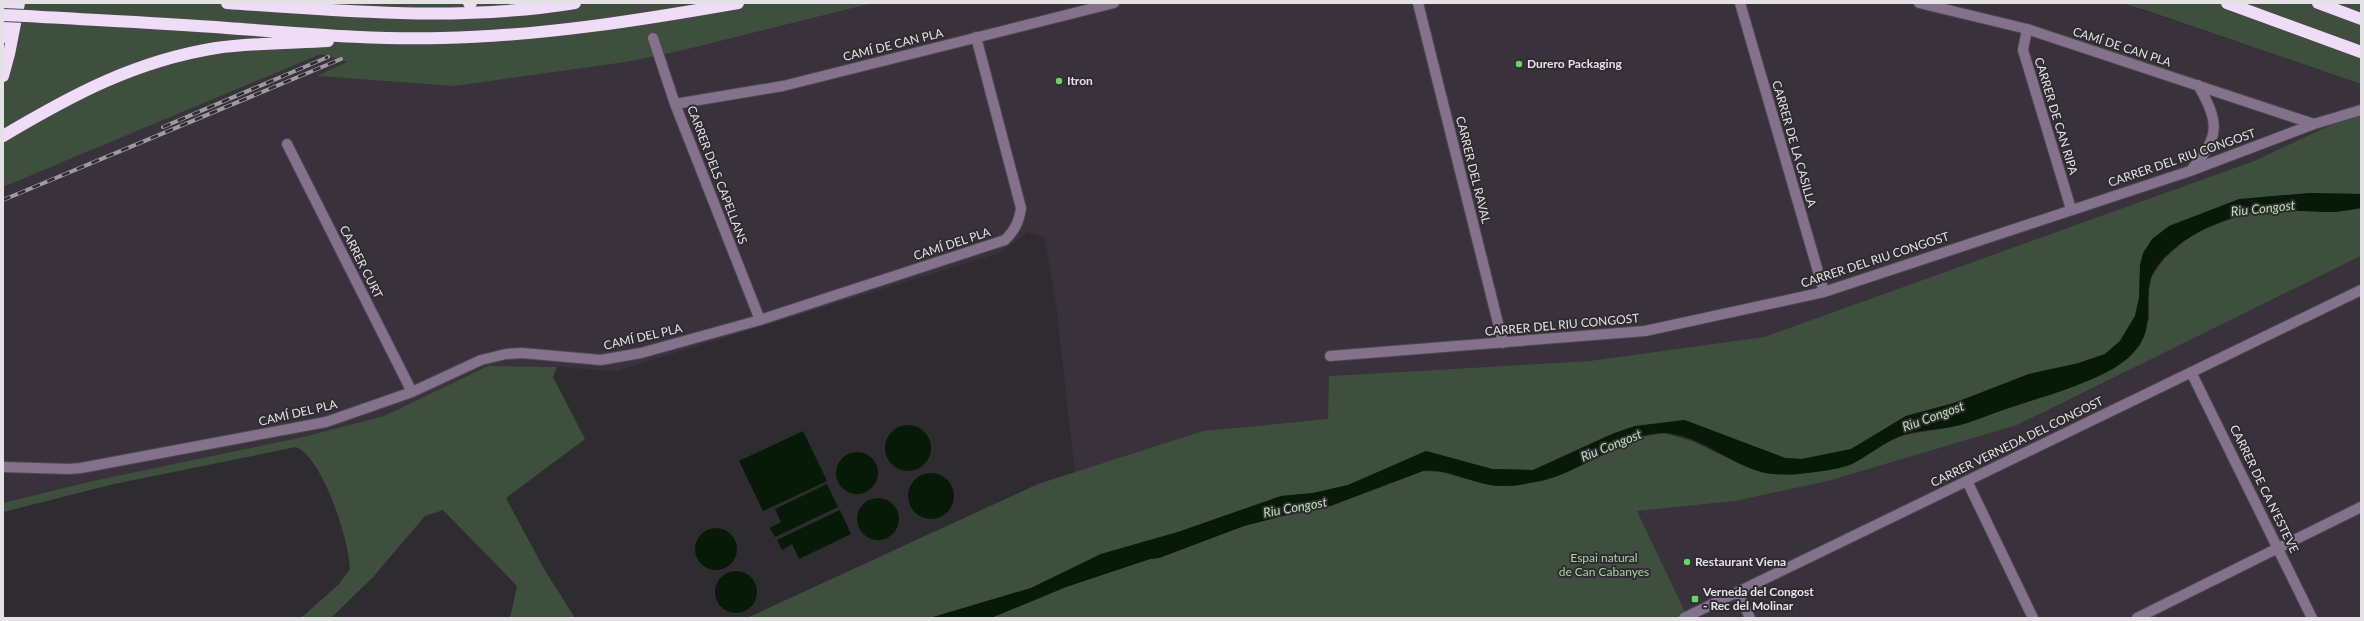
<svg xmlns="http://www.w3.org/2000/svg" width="2364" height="621" viewBox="0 0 2364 621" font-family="Lato,sans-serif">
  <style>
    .built { fill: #39323d }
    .green { fill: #3f4f3d }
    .water { fill: #071a07 }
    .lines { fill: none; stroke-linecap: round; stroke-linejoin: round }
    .minor-tunnel { stroke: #4a474c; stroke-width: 10; stroke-dasharray: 10 5; stroke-linecap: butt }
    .minor-casing { stroke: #4c494e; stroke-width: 12 }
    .highway-casing { stroke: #4c494e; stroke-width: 14 }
    .minor { stroke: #84728d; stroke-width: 10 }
    .highway { stroke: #efddf8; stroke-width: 12 }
    .rail-casing { stroke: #9f9ca0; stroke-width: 4 }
    .rail { stroke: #2f2c31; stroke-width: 2.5; stroke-dasharray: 8; stroke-linecap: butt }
    .highway-bridge-casing { stroke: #4c494e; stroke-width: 14; stroke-linecap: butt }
    .highway-bridge { stroke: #efddf8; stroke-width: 12 }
    .poi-dot { fill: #68d465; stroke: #2f2c31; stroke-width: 1.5 }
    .labels { text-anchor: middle; stroke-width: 4; stroke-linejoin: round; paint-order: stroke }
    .street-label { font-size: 12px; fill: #e4e2e5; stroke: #2f2c31 }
    .poi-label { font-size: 12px; font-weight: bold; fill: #e4e2e5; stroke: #2f2c31; text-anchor: start }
    .park-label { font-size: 12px; fill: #a9d2a6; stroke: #2f2c31 }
    .water-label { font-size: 13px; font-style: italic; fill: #b7e1b4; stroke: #2f2c31 }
  </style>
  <rect width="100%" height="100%" fill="#2f2c31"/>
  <path class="built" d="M873,3H2121L2361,84V111L2254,161L1764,337L1589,361L1329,376V419L1203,431L1075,473L1056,304L1045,237L1028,232L1000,253L616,371L557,367L488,366L384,416L303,437L88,482L3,503V187L321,54L347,62L318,76L454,86L626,62L684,50Z
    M2361,256V618H1688L1637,511L1735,501L1828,481L2017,425Z"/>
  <path class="green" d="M3,3H873L684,50L626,62L454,86L317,76L347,62L321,54L3,187Z
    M2121,3H2361V84L2145,10Z
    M2361,111V194L2310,193L2254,198L2231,203L2169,226L2140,273L2139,298L2135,316L2120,341L2105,354L2075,364L2029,374L1954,403L1906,416L1851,449L1802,459L1785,458L1688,421L1635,426L1611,434L1533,470L1492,469L1426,451L1348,485L1313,493L1281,496L1178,532L1101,554L1031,588L933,617L747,618L1038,484L1203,431L1328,419L1329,376L1589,361L1764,337L2254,161Z
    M2361,208V256L2017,425L1828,481L1735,501L1637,511L1688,618H991L1066,587L1150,559L1159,558L1244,526L1282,516L1325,508L1423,471L1441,472L1494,486H1514L1543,481L1559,475L1598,458L1635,438L1664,433L1692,441L1749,468L1764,473L1793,475L1850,465L1883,444L1904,435L1952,427L2070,388L2107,372L2149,320V289L2152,276L2164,259L2184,241L2199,231L2250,212L2280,210L2331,212Z
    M488,366L557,367L553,377L585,439L506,498L544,569L575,618H510L517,586L443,510L425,516L373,577L331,618H301L339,584L350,569C349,540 323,458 296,447L114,484L3,512V503L88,482L303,437L384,416Z"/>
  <path class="water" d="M2310,193L2361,194V208C2350,210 2340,212 2329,212C2303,212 2274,207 2249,213C2216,220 2154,249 2149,286C2146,310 2153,332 2134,352C2118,370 2091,380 2069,388C2052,395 2035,399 2018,405C1996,411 1974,423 1951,427C1936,430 1919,430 1904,435C1885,441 1870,455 1852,464C1836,471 1791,476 1773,474C1734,470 1703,434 1663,433C1621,433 1582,474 1539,481C1521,485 1503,488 1485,484C1465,480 1444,468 1423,471L1325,508L1282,516L1244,526L1159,558L1150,559L1066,587L991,618H930L1031,588L1101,554L1178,532L1281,496L1313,493L1348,485L1426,451L1492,469L1533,470L1615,433L1635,426L1684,420L1785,458L1802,459L1851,449L1906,416L1954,403L2029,374L2079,363L2105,354L2120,341L2135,316L2139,298L2140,265L2143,253L2152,239L2169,226L2239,199Z
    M885 448a23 23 0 1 1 46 0a23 23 0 1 1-46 0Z
    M803,431L827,481L763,511L739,461Z
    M836 473a21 21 0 1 1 42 0a21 21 0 1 1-42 0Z
    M908 496a23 23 0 1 1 46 0a23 23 0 1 1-46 0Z
    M827,484L838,507L775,537L770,528L781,522L775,509Z
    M857 519a21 21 0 1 1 42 0a21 21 0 1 1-42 0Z
    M840,510L851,534L799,559L792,544L782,550L777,540Z
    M695 549a21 21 0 1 1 42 0a21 21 0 1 1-42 0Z
    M715 592a21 21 0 1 1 42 0a21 21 0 1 1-42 0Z"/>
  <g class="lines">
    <path class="minor-tunnel" d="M642,3L653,38"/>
    <g class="minor-casing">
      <path id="minor" d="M1418,3L1503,343
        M1740,3L1824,292
        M1919,3L2027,29L2314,124
        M2027,29L2023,50L2071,209
        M653,38L675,104L760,320
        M675,104L783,86L1114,3
        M287,144L412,392
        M2191,170C2220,137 2220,123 2198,85
        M1330,356L1645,331L1824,292L2190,171L2314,124L2361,110
        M2191,372L2312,618
        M3,467L69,469L81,468L326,422L412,392L481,360L506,354L522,353L601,360L641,353L760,320L1005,240C1015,230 1019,222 1021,208L976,37
        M1967,481L2033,618
        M1738,592L1750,618
        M1684,618L2361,290
        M2137,618L2361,507"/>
    </g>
    <g class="highway-casing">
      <path id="highway" d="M227,3C342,11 460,22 575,3
        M469,3H471
        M2227,3L2361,52
        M2318,3L2361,19
        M26,16C93,20 160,23 227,28C299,33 370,40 442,38C542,36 641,20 738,3
        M3,37L9,3
        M3,76L9,54L19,3
        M3,136C72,95 135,61 216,48C253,43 291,43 328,41"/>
    </g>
    <use href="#minor" class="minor"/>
    <use href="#highway" class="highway"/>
    <g class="rail-casing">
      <path id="rail" d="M163,127L328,57
        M3,200L341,59"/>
    </g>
    <use href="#rail" class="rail"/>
    <g class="highway-bridge-casing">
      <path id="highway-bridge" d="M3,15L26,16"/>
    </g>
    <use href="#highway-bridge" class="highway-bridge"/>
  </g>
  <g class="poi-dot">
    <circle cx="1519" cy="64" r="4"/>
    <circle cx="1059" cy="81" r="4"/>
    <circle cx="1687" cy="562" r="4"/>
    <rect x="1691" y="595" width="8" height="8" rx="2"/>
  </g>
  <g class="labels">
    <g class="street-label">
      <text transform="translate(893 45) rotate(-14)" y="4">CAMÍ DE CAN PLA</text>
      <text transform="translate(2122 47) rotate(18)" y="4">CAMÍ DE CAN PLA</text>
      <text transform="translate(2056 116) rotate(73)" y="4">CARRER DE CAN RIPA</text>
      <text transform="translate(1794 144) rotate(74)" y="4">CARRER DE LA CASILLA</text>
      <text transform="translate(2182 158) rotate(-19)" y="4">CARRER DEL RIU CONGOST</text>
      <text transform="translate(1473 170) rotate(76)" y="4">CARRER DEL RAVAL</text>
      <text transform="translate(717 175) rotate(69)" y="4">CARRER DELS CAPELLANS</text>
      <text transform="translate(952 244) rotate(-18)" y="4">CAMÍ DEL PLA</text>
      <text transform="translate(1875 260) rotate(-18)" y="4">CARRER DEL RIU CONGOST</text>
      <text transform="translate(361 262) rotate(63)" y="4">CARRER CURT</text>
      <text transform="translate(1562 325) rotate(-5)" y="4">CARRER DEL RIU CONGOST</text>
      <text transform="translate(643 337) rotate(-13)" y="4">CAMÍ DEL PLA</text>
      <text transform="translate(298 413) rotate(-13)" y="4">CAMÍ DEL PLA</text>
      <text transform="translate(2017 442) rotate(-26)" y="4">CARRER VERNEDA DEL CONGOST</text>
      <text transform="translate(2264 489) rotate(64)" y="4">CARRER DE CA N'ESTEVE</text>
    </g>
    <g class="poi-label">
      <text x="1527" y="68">Durero Packaging</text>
      <text x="1067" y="85">Itron</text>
      <text x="1695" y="566">Restaurant Viena</text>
      <text x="1703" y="596">Verneda del Congost<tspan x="1703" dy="14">- Rec del Molinar</tspan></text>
    </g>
    <g class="park-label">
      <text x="1604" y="562">Espai natural<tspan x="1604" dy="14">de Can Cabanyes</tspan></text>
    </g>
    <g class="water-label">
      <text transform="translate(2263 208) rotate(-6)" y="5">Riu Congost</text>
      <text transform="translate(1933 416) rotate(-20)" y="5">Riu Congost</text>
      <text transform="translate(1611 445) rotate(-22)" y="5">Riu Congost</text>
      <text transform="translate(1295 507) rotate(-10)" y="5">Riu Congost</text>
    </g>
  </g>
  <rect width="2364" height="621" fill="none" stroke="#e4e2e5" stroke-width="8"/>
</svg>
